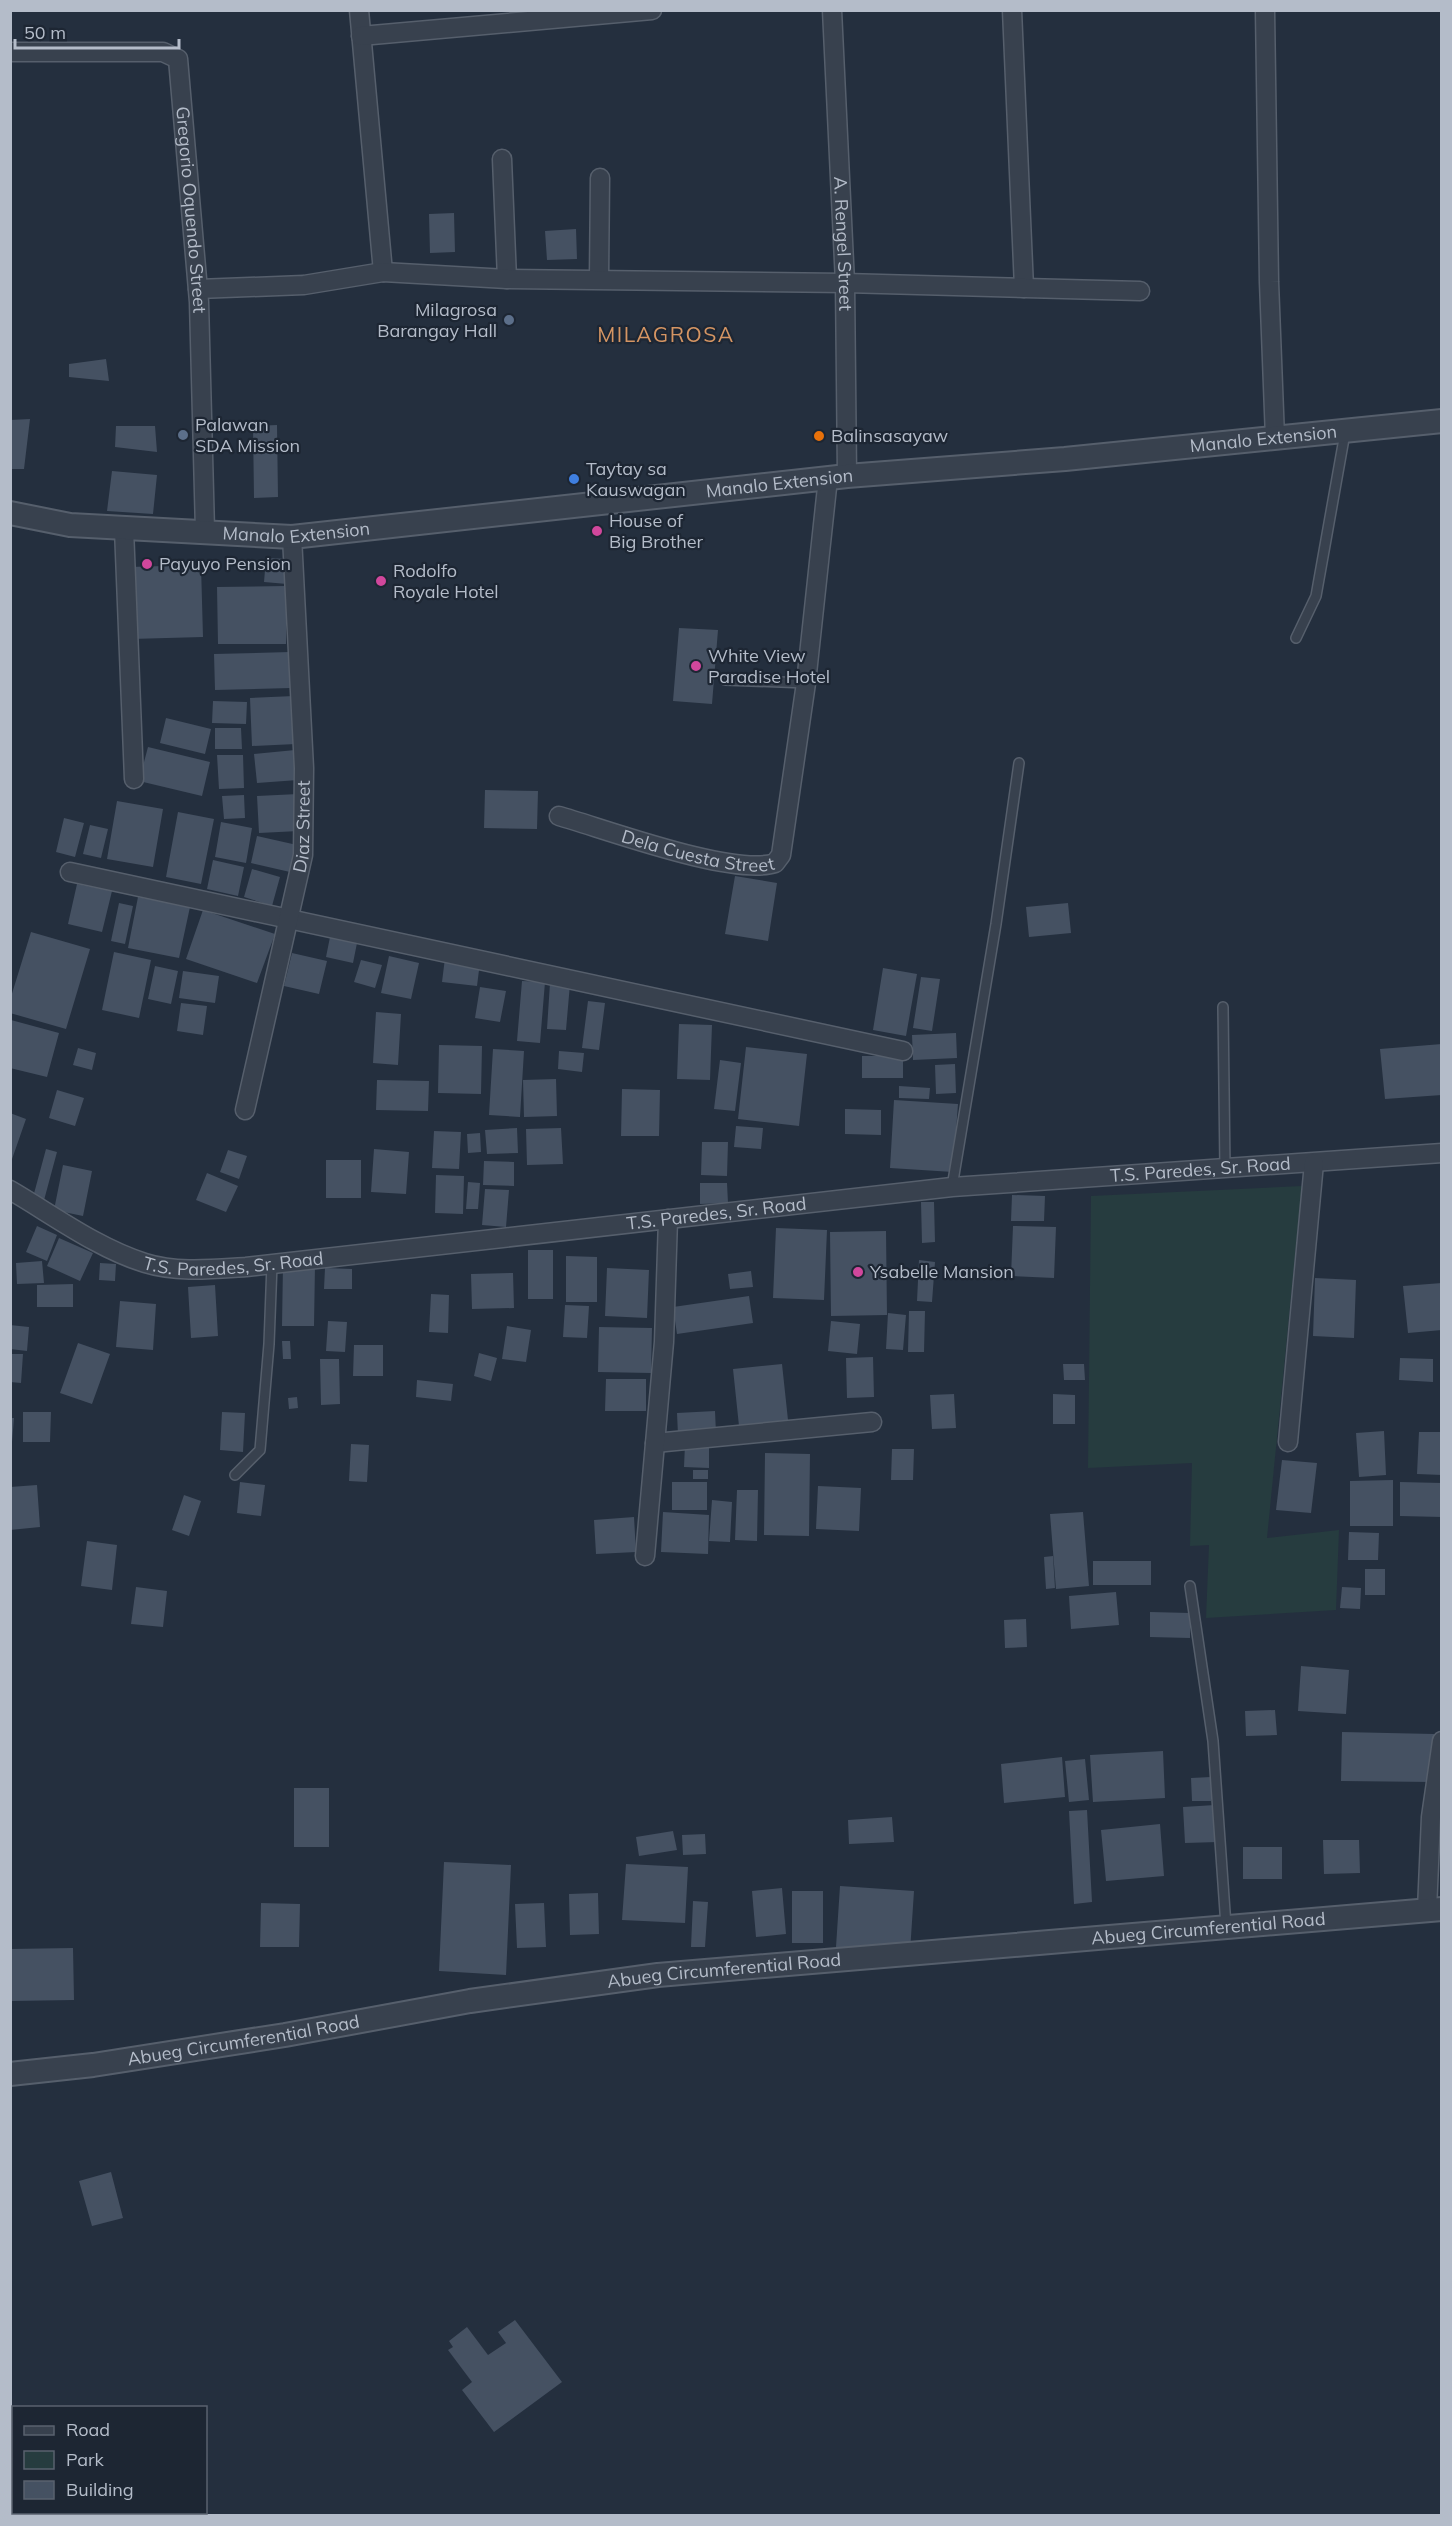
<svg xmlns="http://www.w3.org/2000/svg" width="1452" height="2526" viewBox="0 0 1452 2526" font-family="Mulish,sans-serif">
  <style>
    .green { fill: #263c3f }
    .building { fill: #455162 }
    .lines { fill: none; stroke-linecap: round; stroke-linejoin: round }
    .service-casing { stroke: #565f6c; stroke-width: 12 }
    .minor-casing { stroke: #565f6c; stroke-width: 21 }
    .tertiary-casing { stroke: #565f6c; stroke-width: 26 }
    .service { stroke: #38414e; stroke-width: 9 }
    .minor { stroke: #38414e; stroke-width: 18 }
    .tertiary { stroke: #38414e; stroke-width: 22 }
    .service-dot { fill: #5c6f8a; stroke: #1d2633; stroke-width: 2 }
    .food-dot { fill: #e8710a; stroke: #1d2633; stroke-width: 2 }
    .shop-dot { fill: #3f7fe0; stroke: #1d2633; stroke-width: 2 }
    .hotel-dot { fill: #d1479c; stroke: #1d2633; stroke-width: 2 }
    .labels { text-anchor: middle; stroke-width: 4.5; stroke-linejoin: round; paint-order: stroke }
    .street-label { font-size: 18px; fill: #b4bcc9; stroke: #1d2633 }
    .poi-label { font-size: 18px; fill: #b4bcc9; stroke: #1d2633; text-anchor: start }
    .quarter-label { font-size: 21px; letter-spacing: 1.5px; fill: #d59563; stroke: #1d2633 }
  </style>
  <rect width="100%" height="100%" fill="#242f3e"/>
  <path class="green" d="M1302,1186L1267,1538L1339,1530L1336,1610L1206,1618L1209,1545L1190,1546L1192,1463L1088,1468L1091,1196Z"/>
  <path class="building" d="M454,213L455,252L430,253L429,214Z
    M576,229L577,259L547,260L545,231Z
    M106,359L109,381L69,377V364Z
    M30,419L24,469H10V420Z
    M277,425L278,497L254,498L253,426Z
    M116,426H155L157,452L115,447Z
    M112,471L157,475L153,514L107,511Z
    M266,558L289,559L287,584L264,582Z
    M201,565L203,637L131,639L129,567Z
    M286,586V644H218L217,587Z
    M679,628L718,630L712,704L673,701Z
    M290,652L291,688L215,690L214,654Z
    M294,696L296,744L252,746L250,698Z
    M213,701L247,702L246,724L212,723Z
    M166,718L211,729L205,754L160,743Z
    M215,728H241L242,749H215Z
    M148,747L210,762L202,796L139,781Z
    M295,750L298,780L257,783L254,754Z
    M217,755H243L244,788L219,789Z
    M485,790L538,791L537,829L484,828Z
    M298,794L299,831L259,833L257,796Z
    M244,795L245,818L224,819L222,796Z
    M117,801L163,809L153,867L107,859Z
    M178,812L214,819L201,884L166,877Z
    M64,818L84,823L75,857L56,852Z
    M221,822L252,828L246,863L215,857Z
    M90,825L108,829L101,858L83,854Z
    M257,836L297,845L290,872L251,863Z
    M213,860L244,867L238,896L207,889Z
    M252,869L280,877L272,906L244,897Z
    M735,876L777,883L768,941L725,934Z
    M77,884L112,891L102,932L68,924Z
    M138,897L190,907L179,958L128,948Z
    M119,903L133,906L125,944L111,941Z
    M1068,903L1071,933L1029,937L1026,907Z
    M203,910L275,934L257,983L186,959Z
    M31,932L90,949L66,1029L10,1013V1000Z
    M330,937L357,943L353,963L326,957Z
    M114,952L151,960L139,1018L102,1010Z
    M292,953L327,961L319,994L284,986Z
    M389,956L419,963L411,999L381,993Z
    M445,958L480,962L477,986L442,982Z
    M361,960L382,965L375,988L354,982Z
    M155,966L178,971L171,1004L148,999Z
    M883,968L917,974L906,1036L873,1030Z
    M183,971L219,976L215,1003L179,998Z
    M921,977L940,979L932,1031L913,1028Z
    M522,981L545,982L540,1043L517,1041Z
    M550,983L570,984L566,1030L547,1029Z
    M480,987L506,991L500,1022L475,1018Z
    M588,1001L605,1003L599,1050L582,1048Z
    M181,1003L207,1006L203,1035L177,1031Z
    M376,1012L401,1014L398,1065L373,1063Z
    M11,1020L59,1033L47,1077L10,1068Z
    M679,1024L712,1025L710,1080L677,1079Z
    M956,1033L957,1058L913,1060L912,1035Z
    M1442,1044V1095L1385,1099L1380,1049Z
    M439,1045L482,1046L481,1094L438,1093Z
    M746,1047L807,1054L799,1126L738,1119Z
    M78,1048L96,1053L92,1070L73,1065Z
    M493,1049L524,1051L520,1117L489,1115Z
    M559,1051L584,1053L582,1072L558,1069Z
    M862,1056H903V1078H862Z
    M720,1060L741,1063L735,1111L714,1109Z
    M955,1064L956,1093L936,1094L935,1065Z
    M556,1079L557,1116L524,1117L523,1080Z
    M377,1080L429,1081L428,1111L376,1110Z
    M899,1086L930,1088L929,1099L899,1098Z
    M622,1089L660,1090L659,1136H621Z
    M57,1090L84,1098L75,1126L49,1118Z
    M894,1100L958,1104L953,1172L890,1168Z
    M845,1109L881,1110V1135L845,1134Z
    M10,1113L26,1119L11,1162H10Z
    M736,1126L763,1128L761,1149L734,1147Z
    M517,1128L518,1153L487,1154L485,1130Z
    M561,1128L563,1164L527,1165L526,1129Z
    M434,1131L461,1132L459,1169L432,1168Z
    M480,1133L481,1152L468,1153L467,1134Z
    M702,1142H728L727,1176L701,1175Z
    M46,1149L57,1152L43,1204L32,1201Z
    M374,1149L409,1152L406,1194L371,1192Z
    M228,1150L247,1156L239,1179L220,1172Z
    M326,1160H361V1198H326Z
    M484,1161L514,1162V1186L483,1185Z
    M63,1165L92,1171L83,1216L54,1210Z
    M207,1173L238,1186L226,1212L196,1200Z
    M436,1175L464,1176L463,1214L435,1213Z
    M468,1182L480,1183L478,1209H466Z
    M700,1183H727L728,1203L700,1204Z
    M485,1189L509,1190L506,1227L482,1225Z
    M1012,1195L1045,1196L1044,1221H1011Z
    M921,1202H934L935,1242L922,1243Z
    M37,1226L57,1235L47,1261L26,1252Z
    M1013,1226L1056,1227L1054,1278L1011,1276Z
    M776,1228L827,1230L824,1300L773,1298Z
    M886,1231L887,1315L831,1316L830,1232Z
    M59,1238L93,1253L80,1281L47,1266Z
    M528,1250H553V1299H528Z
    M566,1256L597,1257V1302H566Z
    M919,1260L935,1262L932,1302L917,1301Z
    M42,1261L44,1283L17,1284L16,1263Z
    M100,1263L116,1264L115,1281L99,1280Z
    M283,1264L315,1265L314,1326H282Z
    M325,1268L352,1269V1289H324Z
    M607,1268L649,1270L647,1318L605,1316Z
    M751,1271L753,1287L730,1289L728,1274Z
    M513,1273L514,1308L472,1309L471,1274Z
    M1315,1278L1356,1280L1354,1338L1313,1336Z
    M1442,1283V1330L1408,1333L1403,1286Z
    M73,1284V1307H37V1285Z
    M215,1285L218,1336L191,1338L188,1287Z
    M431,1294L449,1295L448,1333L429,1332Z
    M749,1296L753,1323L677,1334L673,1307Z
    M120,1301L156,1304L153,1350L116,1347Z
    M565,1305L589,1306L587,1338L563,1337Z
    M909,1311H925L924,1352H908Z
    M888,1313L906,1315L903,1350L886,1349Z
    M328,1321L347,1322L345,1352L326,1351Z
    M831,1321L860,1324L857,1354L828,1351Z
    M10,1325L29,1327L27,1351L10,1349Z
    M507,1326L531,1330L526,1362L502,1359Z
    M599,1327L652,1328L651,1373L598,1372Z
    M282,1341H290L291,1359H283Z
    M78,1343L110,1354L92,1404L60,1393Z
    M354,1345H383V1376H353Z
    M479,1353L497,1358L491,1381L474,1376Z
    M10,1354H23L21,1383L10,1382Z
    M873,1357L874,1397L847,1398L846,1358Z
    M1400,1358L1433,1359V1382L1399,1380Z
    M320,1359H339L340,1404L321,1405Z
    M782,1364L788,1420L739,1426L733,1369Z
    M1063,1364H1084L1085,1380H1064Z
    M606,1379H646V1411H605Z
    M417,1380L453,1384L451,1401L416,1397Z
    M954,1394L956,1428L932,1429L930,1395Z
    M1053,1394L1075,1395V1424H1053Z
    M297,1397L298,1408L289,1409L288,1398Z
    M715,1411L716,1433L678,1435L677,1413Z
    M23,1412H51L50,1442H23Z
    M222,1412L245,1413L243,1452L220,1450Z
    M10,1418H14L12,1442H10Z
    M1384,1431L1386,1475L1359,1477L1356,1433Z
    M1419,1432H1442V1475L1417,1474Z
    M351,1444L369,1445L367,1482L349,1481Z
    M685,1444L709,1445V1468L684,1467Z
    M892,1449H914L913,1480H891Z
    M765,1453L810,1454L809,1536L764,1535Z
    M1282,1460L1317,1463L1311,1513L1276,1510Z
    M693,1470H708V1479H693Z
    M1393,1480V1526H1350V1481Z
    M240,1482L265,1485L261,1516L237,1513Z
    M672,1482H707V1510H672Z
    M1400,1482L1442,1483V1517L1400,1516Z
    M37,1485L40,1527L10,1530V1487Z
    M818,1486L861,1488L859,1531L816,1529Z
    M737,1490H758L757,1541L735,1540Z
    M184,1495L201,1501L189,1536L172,1530Z
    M712,1500L732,1502L730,1542L709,1541Z
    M663,1512L709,1515L708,1554L661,1552Z
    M1083,1512L1089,1586L1056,1589L1050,1514Z
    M634,1517L636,1552L596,1554L594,1520Z
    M1349,1532L1379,1533L1378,1560H1348Z
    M87,1541L117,1545L112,1590L81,1586Z
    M1053,1556L1055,1588L1046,1589L1044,1557Z
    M1093,1561H1151V1585H1093Z
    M1365,1569H1385V1595H1365Z
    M136,1587L167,1591L163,1627L131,1624Z
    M1342,1587L1361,1588L1360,1609L1340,1608Z
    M1116,1592L1119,1625L1071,1629L1069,1596Z
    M1150,1612L1190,1613V1638L1150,1637Z
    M1026,1619L1027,1647L1005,1648L1004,1620Z
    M1301,1666L1349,1670L1346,1714L1298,1711Z
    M1275,1710L1277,1735L1246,1736L1245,1711Z
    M1342,1732L1434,1734L1433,1782L1341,1781Z
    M1163,1751L1165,1798L1093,1802L1090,1755Z
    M1062,1757L1065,1797L1004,1803L1001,1764Z
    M1085,1759L1089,1800L1069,1802L1065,1761Z
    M1211,1777V1801H1192L1191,1778Z
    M294,1788H329V1847H294Z
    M1215,1805L1218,1842L1185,1843L1183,1807Z
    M1087,1810L1092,1902L1074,1904L1069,1811Z
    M892,1817L894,1842L849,1844L848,1820Z
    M1160,1824L1164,1876L1106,1881L1101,1830Z
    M673,1831L677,1850L639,1856L636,1837Z
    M705,1834L706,1854L683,1855L682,1835Z
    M1323,1840H1359L1360,1873L1324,1874Z
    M1243,1847H1282V1879H1243Z
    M444,1862L511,1865L506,1975L439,1971Z
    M626,1864L688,1867L685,1923L622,1920Z
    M840,1886L914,1891L910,1952L836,1947Z
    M782,1888L786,1934L756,1937L752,1891Z
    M792,1891H823V1943H792Z
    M598,1893L599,1934L570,1935L569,1894Z
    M693,1901L708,1902L705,1947H691Z
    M261,1903L300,1904L299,1947H260Z
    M544,1903L546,1947L517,1948L515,1904Z
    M73,1948L74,2000L10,2001V1949Z
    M111,2172L123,2218L92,2226L79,2181Z
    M515,2320L562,2382L494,2432L462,2390L472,2382L448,2350L453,2347L449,2341L467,2327L488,2355L506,2343L498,2332Z
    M33,2512H66L68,2516H26Z"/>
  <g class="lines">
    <g class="service-casing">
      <path id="service" d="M1296,638L1316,596L1345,433
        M725,680L806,683
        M1223,1007L1225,1169
        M952,1187L996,924L1019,763
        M235,1475L260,1450L269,1344L272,1264
        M1190,1586L1213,1741L1226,1926"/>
    </g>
    <g class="minor-casing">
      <g id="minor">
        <path d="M359,10L383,272"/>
        <path id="s1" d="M832,10L845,283L847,476"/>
        <path d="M1012,10L1024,288"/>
        <path d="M1265,10L1269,282L1275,438"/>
        <path d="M361,36L652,10"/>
        <path id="s2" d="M10,52H163L178,59L199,302L205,531"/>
        <path d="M502,159L507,279"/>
        <path d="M599,279L600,178"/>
        <path d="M198,289L304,285L383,272L507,279L845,283L1140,291"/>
        <path d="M124,529L134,779"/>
        <path id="s3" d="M559,816C605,829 734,877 775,863L781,855L806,683L828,478"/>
        <path d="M70,872L903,1051"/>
        <path id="s4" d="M245,1110L303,855L304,768L292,537"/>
        <path id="s5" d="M10,1190C53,1215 97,1248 145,1263C177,1273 213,1269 246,1267L952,1187L1442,1153"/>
        <path d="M1288,1442L1314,1163"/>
        <path d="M655,1443L872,1422"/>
        <path d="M645,1556L664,1342L668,1219"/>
        <path d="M1427,1910L1431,1817L1442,1741"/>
      </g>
    </g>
    <g class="tertiary-casing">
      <g id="tertiary">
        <path id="s6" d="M10,513L70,525L292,537L847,476L1065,459L1442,421"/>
        <path id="s7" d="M10,2074L93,2065L285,2035L470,2001L658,1975L1442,1909"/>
      </g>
    </g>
    <use href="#service" class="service"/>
    <use href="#minor" class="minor"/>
    <use href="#tertiary" class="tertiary"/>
  </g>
  <g class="service-dot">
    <circle cx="509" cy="320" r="6"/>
    <circle cx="183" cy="435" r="6"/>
  </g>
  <circle class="food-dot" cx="819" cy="436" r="6"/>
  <circle class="shop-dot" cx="574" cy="479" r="6"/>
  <g class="hotel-dot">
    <circle cx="597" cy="531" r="6"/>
    <circle cx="147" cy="564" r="6"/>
    <circle cx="381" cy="581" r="6"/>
    <circle cx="696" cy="666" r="6"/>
    <circle cx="858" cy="1272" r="6"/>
  </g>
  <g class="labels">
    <g class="street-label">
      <text dy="6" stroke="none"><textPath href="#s2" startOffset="321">Gregorio Oquendo Street</textPath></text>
      <text dy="6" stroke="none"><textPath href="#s1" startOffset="234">A. Rengel Street</textPath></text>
      <text dy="6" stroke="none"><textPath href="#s6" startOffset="1260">Manalo Extension</textPath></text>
      <text dy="6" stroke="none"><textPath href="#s6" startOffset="774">Manalo Extension</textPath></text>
      <text dy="6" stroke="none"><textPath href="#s6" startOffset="288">Manalo Extension</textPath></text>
      <text dy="6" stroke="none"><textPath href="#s4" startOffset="290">Diaz Street</textPath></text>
      <text dy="6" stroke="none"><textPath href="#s3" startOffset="144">Dela Cuesta Street</textPath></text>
      <text dy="6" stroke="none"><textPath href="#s5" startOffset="1215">T.S. Paredes, Sr. Road</textPath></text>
      <text dy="6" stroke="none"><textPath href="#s5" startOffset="729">T.S. Paredes, Sr. Road</textPath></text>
      <text dy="6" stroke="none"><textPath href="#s5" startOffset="243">T.S. Paredes, Sr. Road</textPath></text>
      <text dy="6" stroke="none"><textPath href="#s7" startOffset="1208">Abueg Circumferential Road</textPath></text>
      <text dy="6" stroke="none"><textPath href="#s7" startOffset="722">Abueg Circumferential Road</textPath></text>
      <text dy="6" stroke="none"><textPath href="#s7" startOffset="236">Abueg Circumferential Road</textPath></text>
    </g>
    <g class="poi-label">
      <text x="497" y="316" text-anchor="end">Milagrosa<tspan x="497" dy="21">Barangay Hall</tspan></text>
      <text x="195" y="431">Palawan<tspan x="195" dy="21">SDA Mission</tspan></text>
      <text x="831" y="442">Balinsasayaw</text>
      <text x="586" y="475">Taytay sa<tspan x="586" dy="21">Kauswagan</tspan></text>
      <text x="609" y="527">House of<tspan x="609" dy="21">Big Brother</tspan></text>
      <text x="159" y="570">Payuyo Pension</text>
      <text x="393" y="577">Rodolfo<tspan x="393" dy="21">Royale Hotel</tspan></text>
      <text x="708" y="662">White View<tspan x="708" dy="21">Paradise Hotel</tspan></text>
      <text x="870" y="1278">Ysabelle Mansion</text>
    </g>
    <g class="quarter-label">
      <text x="666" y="342">MILAGROSA</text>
    </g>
  </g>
  <rect width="1452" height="2526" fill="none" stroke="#b4bcc9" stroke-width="24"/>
  <rect x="12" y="2406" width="195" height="108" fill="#1d2633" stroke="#59626f" stroke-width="1.5"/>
  <rect x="24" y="2426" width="30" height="9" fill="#38414e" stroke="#59626f" stroke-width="1.5"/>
  <text x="66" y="2436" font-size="18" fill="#b4bcc9">Road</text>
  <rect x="24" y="2451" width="30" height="18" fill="#263c3f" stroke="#59626f" stroke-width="1.5"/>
  <text x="66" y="2466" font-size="18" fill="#b4bcc9">Park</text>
  <rect x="24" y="2481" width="30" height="18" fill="#455162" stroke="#59626f" stroke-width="1.5"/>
  <text x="66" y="2496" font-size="18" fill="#b4bcc9">Building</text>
  <path d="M15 39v9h164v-9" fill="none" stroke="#b4bcc9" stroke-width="3"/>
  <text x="24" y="39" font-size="18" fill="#b4bcc9" stroke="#1d2633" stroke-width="4.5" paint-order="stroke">50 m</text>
</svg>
